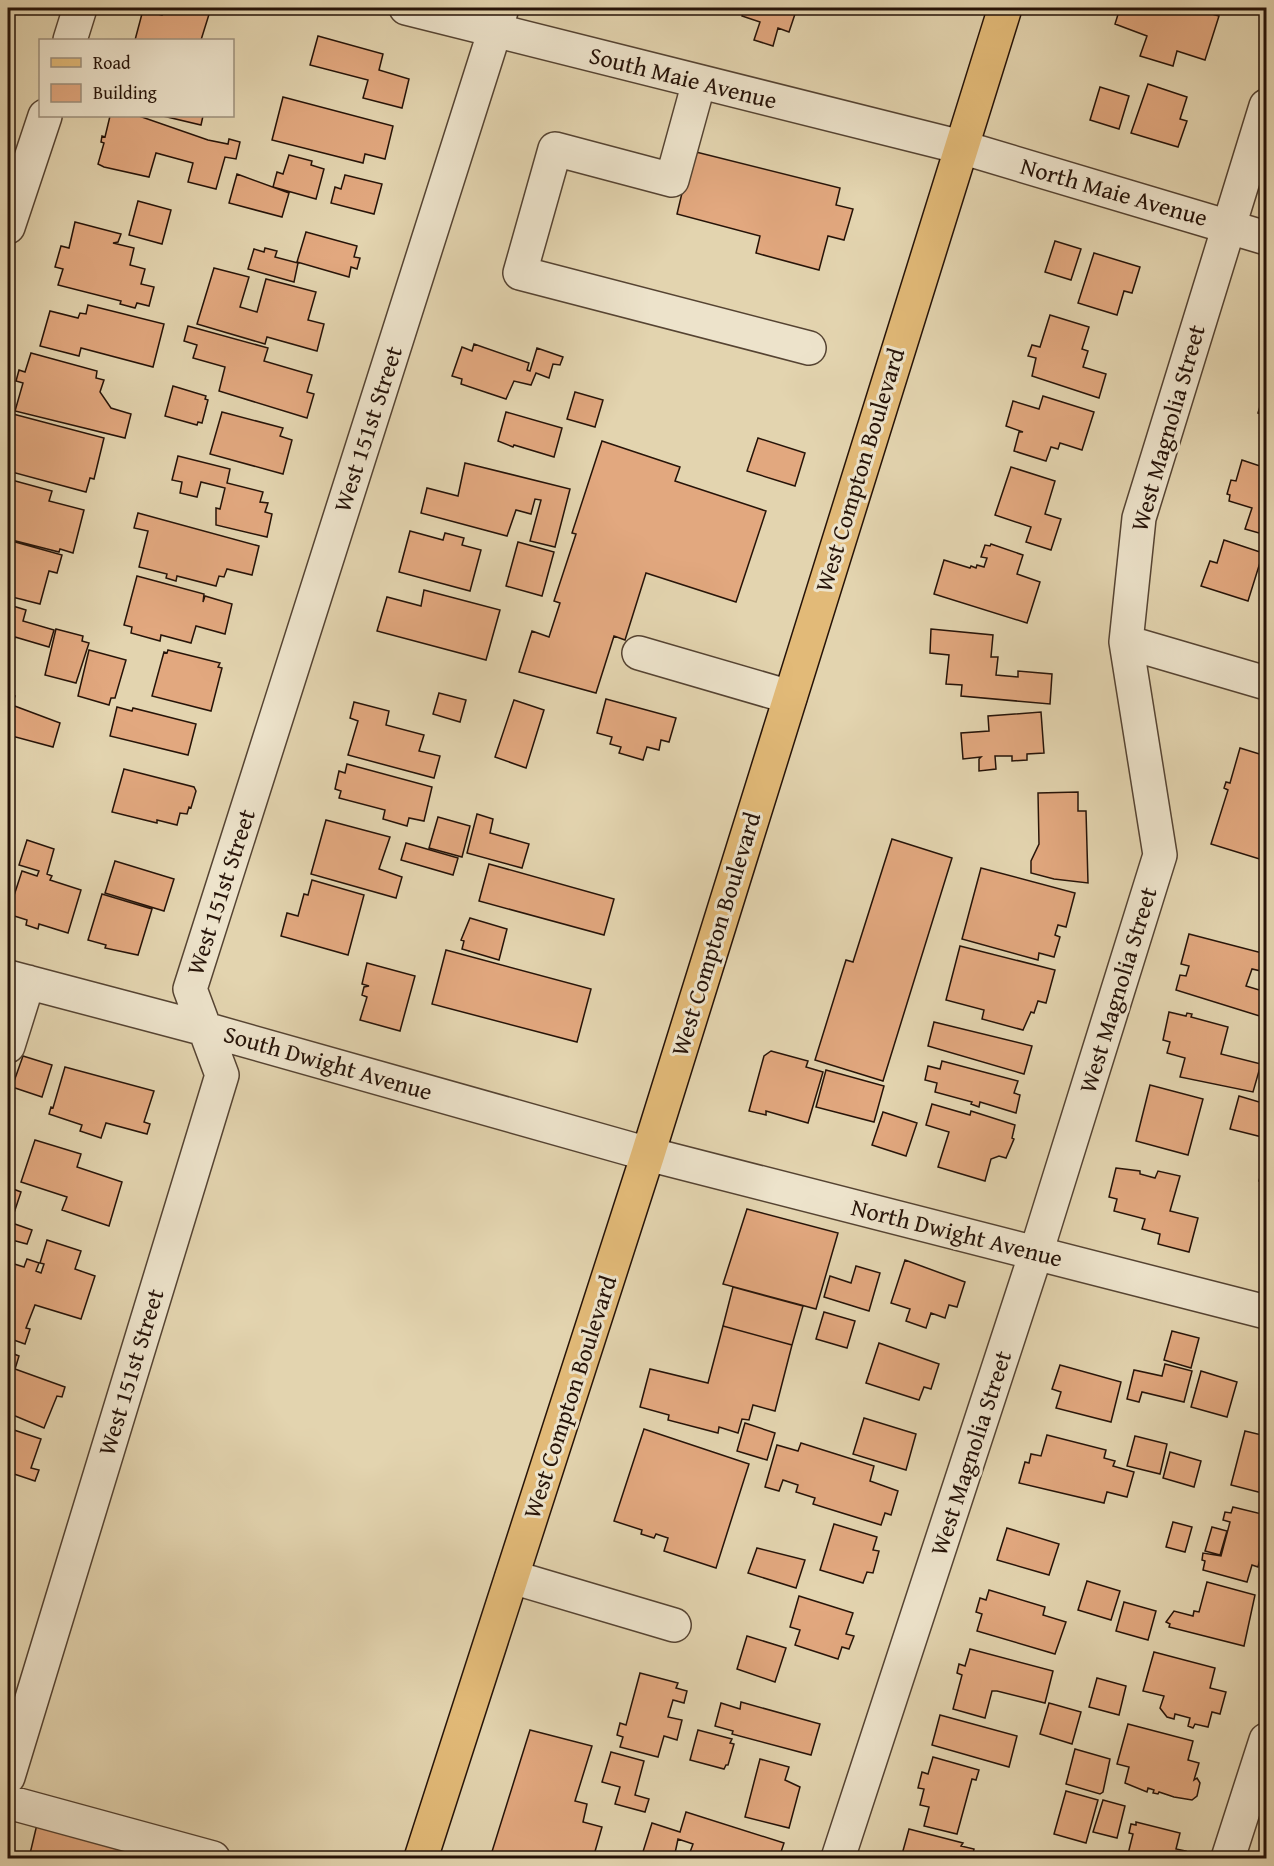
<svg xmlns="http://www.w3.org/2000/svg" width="1274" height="1866" viewBox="0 0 1274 1866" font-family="'Gentium Book Plus',serif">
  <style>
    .building { fill: #e2a87f; stroke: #261308; stroke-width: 1.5 }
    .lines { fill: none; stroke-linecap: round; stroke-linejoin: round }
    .minor-casing { stroke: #554332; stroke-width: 36 }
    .major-casing { stroke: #261308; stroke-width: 36 }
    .minor { stroke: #ede3cb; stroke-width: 33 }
    .major { stroke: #e2ba78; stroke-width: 33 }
    .labels { text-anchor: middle; stroke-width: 6; stroke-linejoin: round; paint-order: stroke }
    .street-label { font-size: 24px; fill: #261308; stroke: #ede3cb }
  </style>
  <rect width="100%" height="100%" fill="#e3d4af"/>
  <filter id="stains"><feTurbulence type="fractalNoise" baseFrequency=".00333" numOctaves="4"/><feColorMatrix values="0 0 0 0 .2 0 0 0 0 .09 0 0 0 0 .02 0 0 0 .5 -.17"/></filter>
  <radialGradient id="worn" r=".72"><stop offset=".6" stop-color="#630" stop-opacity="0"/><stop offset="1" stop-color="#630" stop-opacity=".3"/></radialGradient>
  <path class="building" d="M164,8H211L201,40H135L143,10L162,15Z
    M744,8H797L789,32L778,28L773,46L754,40L760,22L742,16Z
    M1120,8H1191L1219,16L1205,60L1177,51L1173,66L1140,56L1147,36L1115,24Z
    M318,36L383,54L379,70L409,79L402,108L363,98L368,80L310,65Z
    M1148,84L1187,97L1180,119L1187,121L1178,147L1131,133Z
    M1100,87L1129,96L1119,129L1090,120Z
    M283,97L393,126L385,159L365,154L363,163L272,140Z
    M110,116H139L208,140L228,144L229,139L240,142L236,159L225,157L216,189L188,182L193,163L156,153L149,177L104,167L98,164L104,143L101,142L102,136L105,137Z
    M163,116H203L201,125Z
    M692,151L840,188L836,205L853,209L844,240L828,236L819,270L756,253L760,236L677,214Z
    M289,155L312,161L311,165L324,169L316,199L273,187L277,172L283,174Z
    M237,174L289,193L282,217L229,203Z
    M345,175L382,184L374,214L331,203L335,187L341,189Z
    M138,201L171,210L162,244L129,235Z
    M75,222L121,234L118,242L113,243L134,248L130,265L145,269L141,284L154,287L149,306L137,303L135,308L120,304L121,301L58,285L63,269L55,267L61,246L69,248Z
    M306,232L357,246L354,257L360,258L357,269L351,267L349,277L297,262Z
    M1055,241L1081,249L1071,280L1045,272Z
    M265,248L277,251L275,257L298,263L294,282L248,269L254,249L264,252Z
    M1094,253L1140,267L1132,293L1124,291L1117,315L1078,303Z
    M214,268L249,277L240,307L257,312L266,279L316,292L308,320L324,324L317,351L267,337L265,344L197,324Z
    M88,305L164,324L153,367L81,348L79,356L40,346L50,311L78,318L80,313L86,314Z
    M1050,315L1089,327L1082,349L1088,351L1083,367L1106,374L1099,398L1032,376L1036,358L1028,356L1032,345L1040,347Z
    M188,326L268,348L264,361L312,375L307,392L314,394L307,418L219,391L225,367L193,358L197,345L184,341Z
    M474,344L529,363L527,370L530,371L537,348L563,357L560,365L553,364L549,378L536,373L531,385L514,381L506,399L461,384L462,379L452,376L462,347L472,351Z
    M31,353L97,371L96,378L104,380L100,392L111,408L131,414L125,438L15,411L23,383L16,381L19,370L25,372Z
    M173,386L206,396L205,399L208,400L202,423L198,422L197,425L165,416Z
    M1266,386V416L1258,413Z
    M575,392L603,400L595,427L567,419Z
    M1043,396L1094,412L1082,450L1060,443L1058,449L1051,447L1046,461L1014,451L1019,432H1023L1006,426L1013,401L1039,409Z
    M222,412L283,428L280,436L292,440L283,474L210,454Z
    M506,412L562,428L554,457L514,445L513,447L498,441Z
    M13,414L104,438L94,479L90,478L86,492L8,471V421L11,422Z
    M758,438L805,453L795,486L747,471Z
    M602,441L680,467L675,481L766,511L736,602L646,573L625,640L614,636L596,693L519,672L532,631L549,637L560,603L554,601L576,534L572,533Z
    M178,456L230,469L227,483L263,492L260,502L268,503L265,512L272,514L267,537L216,525V508L220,509L225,488L201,482L197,497L180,493L182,482L172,480Z
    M1242,460L1266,468V535L1245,529L1252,508L1229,501L1230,495L1227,494L1231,480L1236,481Z
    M465,463L570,489L555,547L530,541L541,500L535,499L531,514L516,510L507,536L421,513L427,488L458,496Z
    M1011,467L1055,481L1045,514L1061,519L1051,550L1026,542L1031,527L995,515Z
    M8,479L52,491L49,501L84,510L73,553L60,549L59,552L8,539Z
    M138,513L259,546L252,575L227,569L224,577L219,576L216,586L177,576L176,581L166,578L167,574L139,567L148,531L134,528Z
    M410,531L443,540L445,533L464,538L462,545L481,550L470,591L399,572Z
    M8,540L62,555L57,573L49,571L40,604L8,596Z
    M1224,540L1263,553L1248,601L1201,586L1210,561L1217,563Z
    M518,542L554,552L542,596L506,586Z
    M991,544L1023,555L1017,574L1040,582L1027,623L934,594L944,560L970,568L971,566L976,568L977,565L984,567L987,558L981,557L985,545L990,546Z
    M137,576L204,594L203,602L205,596L232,604L225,634L196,626L191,643L161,635L160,641L131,633L132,627L124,625Z
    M1266,587V607L1261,605Z
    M424,590L500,610L486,660L377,631L387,597L421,606Z
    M13,606L26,610L23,621L54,630L49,647L15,637L14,640L8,638V611L11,612Z
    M56,629L83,636L82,641L89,643L76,683L45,675Z
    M931,629L993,635L991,657H998L996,675L1018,677V671L1052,674L1050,704L961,696L962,685L946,684L949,655L930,653Z
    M89,650L126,660L115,698H111L109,705L78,696Z
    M168,650L220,663L218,667L222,668L211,711L152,696L164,652L167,653Z
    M8,693L15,696L12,705L60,723L53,747L8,735Z
    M439,693L466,700L460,722L433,714Z
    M606,699L676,718L669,742L661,740L659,750L647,747L643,760L619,753L621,747L610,744L612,737L597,733Z
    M514,700L544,710L526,768L495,757Z
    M354,702L389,711L386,725L424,735L419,751L440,756L434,778L348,755L358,721L350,718Z
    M117,707L132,711L133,708L196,724L188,755L110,736Z
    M1041,712L1044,753L1027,754V760L1012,761V756H995L996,769L979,771V759L981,757L963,759L961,733L989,731L988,716Z
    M1240,748L1266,756V861L1211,844L1228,790L1224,788L1226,782L1230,783Z
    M347,764L432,787L424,821L409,818L407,826L383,819L385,810L339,798L341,791L335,789L339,771L345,773Z
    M124,769L194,787L196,791L191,808L189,807L187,814L180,813L177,825L157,820V823L112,812Z
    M1078,792V811H1086L1088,883L1054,879L1031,873V861L1039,844L1038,793Z
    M477,814L493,819L490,833L529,844L522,868L467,853Z
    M438,817L470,826L462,857L429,848Z
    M326,820L390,837L379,869L402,877L396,898L311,874Z
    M892,839L952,858L883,1081L815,1060L846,960L853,962Z
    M27,840L54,849L47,874L52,876L50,880L81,890L68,933L39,924L38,929L26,925L27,920L8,914L22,871L37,876L39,871L19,865Z
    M406,843L458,858L453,875L401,860Z
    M115,861L174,879L164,911L105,893Z
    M489,864L614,899L604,935L479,901Z
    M981,868L1075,893L1066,927L1058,925L1055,935L1060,937L1054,957L1039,953L1038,960L962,939Z
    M312,880L364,895L348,955L281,936L287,913L298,916L304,894L308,895Z
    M102,894L152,909L138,955L105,948L106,945L88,940Z
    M470,918L507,929L499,960L462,949L464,941L461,940Z
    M1189,934L1266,954L1261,971L1252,969L1246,986L1266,992V1018L1176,990L1180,975L1186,976L1189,966L1181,964Z
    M960,946L1055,970L1046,1003L1038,1001L1034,1013L1031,1012L1023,1030L982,1019L984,1010L946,1000Z
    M446,950L591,989L577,1042L432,1004Z
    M367,963L415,976L400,1031L360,1020L367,997L362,995L364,987L369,986L362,984Z
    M1169,1012L1186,1016L1187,1013L1192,1014L1191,1017L1228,1027L1221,1054L1261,1064L1253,1092L1180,1077L1185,1058L1167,1053L1170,1042L1163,1040Z
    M934,1022L1032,1046L1024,1074L928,1046Z
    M771,1051L808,1061L806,1067L823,1072L808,1123L766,1111V1115L749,1111L764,1056Z
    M23,1056L52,1065L42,1097L12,1087Z
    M942,1061L1018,1081L1014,1093L1020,1095L1016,1113L980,1102L979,1107L971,1104L972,1102L935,1092L937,1083L925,1080L928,1066L940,1069Z
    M65,1067L154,1091L144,1122L150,1124L147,1134L106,1123L101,1138L80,1131L82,1125L49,1114L51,1107L53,1108Z
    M826,1070L884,1086L874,1122L816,1107Z
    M1150,1085L1203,1099L1188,1155L1136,1141Z
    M1239,1096L1266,1104V1119L1262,1137L1230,1129Z
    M932,1104L970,1115L971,1111L1015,1125L1012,1138L1014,1139L1006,1158L999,1156L991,1159L985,1181L938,1167L949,1132L926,1125Z
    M883,1112L917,1123L906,1156L872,1145Z
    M35,1140L81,1154L77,1167L122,1182L109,1226L62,1210L67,1197L21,1182Z
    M1266,1154V1183L1259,1181Z
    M1116,1168L1140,1171V1174L1155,1178L1158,1171L1180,1176L1170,1211L1198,1218L1189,1252L1158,1244L1160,1234L1142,1229L1145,1219L1114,1211L1117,1199L1109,1197Z
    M8,1187L21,1192L12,1219L8,1217Z
    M747,1209L838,1233L816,1309L723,1284Z
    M12,1223L32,1230L27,1244L8,1239V1226L11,1227Z
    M47,1240L81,1251L75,1269L95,1276L81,1319L35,1305L26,1328L30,1329L25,1344L8,1338V1262L24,1267L27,1259L39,1263L36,1271L41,1273L44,1264L40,1263Z
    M905,1260L965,1282L957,1307L949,1305L945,1318L931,1313L926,1328L906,1321L910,1309L891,1303Z
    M856,1266L880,1273L869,1311L824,1297L830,1276L851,1283Z
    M733,1287L803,1306L792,1345L723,1326Z
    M824,1312L855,1321L847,1348L816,1339Z
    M723,1326L792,1345L775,1411L753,1405L749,1420L742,1419L738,1433L719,1427L718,1433L668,1420L669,1415L640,1407L650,1369L708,1383Z
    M1172,1331L1199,1338L1191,1368L1164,1360Z
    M879,1343L939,1364L931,1389L924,1387L919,1400L866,1383Z
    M9,1352L19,1356L15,1369L65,1387L62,1397L57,1396L44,1428L8,1413Z
    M1165,1364L1192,1371L1184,1402L1142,1392L1139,1402L1127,1399L1134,1370L1162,1376Z
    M1060,1365L1121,1382L1111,1422L1056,1408L1061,1392L1052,1389Z
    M1201,1371L1237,1382L1227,1417L1191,1407Z
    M1266,1397V1421L1260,1419Z
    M864,1418L916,1434L906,1470L853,1454Z
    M745,1423L775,1433L767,1460L737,1451Z
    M8,1428L41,1439L31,1468L39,1470L35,1481L8,1472Z
    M644,1429L749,1464L716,1568L664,1551L668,1538L656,1534L654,1538L641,1534L642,1530L614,1521Z
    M1245,1431L1266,1436V1494L1231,1485Z
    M1047,1435L1106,1450L1104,1458L1115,1461L1113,1466L1134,1472L1127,1497L1107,1492L1104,1503L1019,1483L1025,1462L1029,1463L1031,1454L1041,1456Z
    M1135,1436L1167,1444L1160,1474L1127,1466Z
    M801,1443L874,1466L870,1481L898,1491L891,1515L885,1513L881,1525L813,1504L815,1498L796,1492L798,1485L783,1480L779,1491L765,1487L777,1445L798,1451Z
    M1170,1452L1201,1461L1194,1487L1163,1478Z
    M1233,1507L1266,1515V1560L1260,1559L1258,1567L1252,1565L1247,1582L1203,1570L1205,1561L1202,1560L1203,1553L1221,1556L1230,1522L1223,1520L1225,1512L1231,1513Z
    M1173,1522L1192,1527L1185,1552L1166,1547Z
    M834,1524L877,1537L873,1550L879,1551L873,1573L867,1572L863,1583L820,1570Z
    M1212,1527L1227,1531L1220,1555L1205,1551Z
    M1007,1528L1059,1544L1049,1575L997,1560Z
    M757,1548L805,1560L796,1588L748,1573Z
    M1087,1581L1120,1591L1111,1620L1078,1610Z
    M1207,1582L1255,1595L1244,1646L1169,1627L1170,1624L1166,1622L1174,1611L1193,1616L1194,1611L1199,1612Z
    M989,1590L1045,1607L1043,1615L1066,1622L1055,1654L977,1631L982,1614L976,1612L980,1598L986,1600Z
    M799,1596L853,1613L846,1634L854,1636L849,1649L842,1647L838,1659L795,1645L800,1630L790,1627Z
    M1124,1602L1156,1611L1148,1640L1116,1631Z
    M747,1636L786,1648L775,1682L737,1669Z
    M970,1649L1053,1671L1045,1703L997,1691H992L985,1718L953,1709L962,1675L957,1673L959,1664L965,1666Z
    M1154,1652L1215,1668L1210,1688L1226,1692L1220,1714L1212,1712L1208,1727L1195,1724L1193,1728L1188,1726L1190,1718L1175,1714L1174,1719L1167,1717L1160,1708L1164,1696L1143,1691Z
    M640,1673L678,1683L676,1688L687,1691L684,1703L673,1700L668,1717L682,1720L677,1740L664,1736L658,1757L620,1747L623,1737L617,1735L620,1723L626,1725Z
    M1097,1678L1126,1686L1119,1715L1089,1707Z
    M741,1702L820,1724L811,1755L732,1734L733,1731L715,1726L721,1703L740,1709Z
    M1049,1703L1081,1712L1072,1744L1040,1734Z
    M940,1715L1017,1736L1009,1767L932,1745Z
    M1128,1724L1193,1741L1188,1760L1199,1763L1194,1780L1197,1778L1200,1783L1197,1796L1192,1800L1174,1797L1159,1792L1158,1794L1153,1793L1154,1790L1148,1788L1147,1792L1125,1783L1129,1767L1117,1764Z
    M530,1730L592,1746L575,1801L587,1804L583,1822L602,1827L594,1855L607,1858H490Z
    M698,1730L732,1739L730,1743L734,1744L728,1765H726L724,1769L690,1760Z
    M1075,1749L1110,1759L1103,1792L1100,1794L1066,1784Z
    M611,1752L644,1761L635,1795L649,1799L645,1812L615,1804L620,1787L602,1782Z
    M933,1757L979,1770L976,1780L972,1779L957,1834L924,1826L929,1807L920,1805L924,1789L918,1788L922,1772L928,1774Z
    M760,1759L789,1767L785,1780L800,1787L789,1828L745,1817Z
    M1066,1791L1098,1800L1086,1843L1054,1834Z
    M1103,1800L1125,1806L1117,1838L1093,1832Z
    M686,1812L784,1843L779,1858H699L689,1855L693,1844L678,1839L674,1858H641L652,1823L680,1832Z
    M38,1820L172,1858H29Z
    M1136,1822L1180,1833L1176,1849L1186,1851L1184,1858H1127L1133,1834L1129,1833L1131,1824L1136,1825Z
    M909,1829L963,1843L961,1846L974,1849L972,1858H901Z
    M130,1847L159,1858H126Z"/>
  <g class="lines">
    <g class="minor-casing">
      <path id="minor" d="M406,8L961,147L1266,238
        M70,40L80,8
        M699,82L672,180L555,149L520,273L809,348
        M8,227L45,116
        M1126,642L1266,683
        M639,653L790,697
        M8,977L205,1029L648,1154L1266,1312
        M8,1046L28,982
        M512,1577L674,1625
        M8,1777L222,1075L190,989L502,8
        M8,1802L213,1858
        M838,1858L1036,1253L1160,855L1126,642L1139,518L1266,106
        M1228,1858L1266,1740"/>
    </g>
    <g class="major-casing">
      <path id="major" d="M421,1858L648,1154L1005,8"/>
    </g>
    <use href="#minor" class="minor"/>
    <use href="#major" class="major"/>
  </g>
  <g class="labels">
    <g class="street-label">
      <text transform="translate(683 78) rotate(14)" y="8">South Maie Avenue</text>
      <text transform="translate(1114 192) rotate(16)" y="8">North Maie Avenue</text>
      <text transform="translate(1168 428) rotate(-74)" y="8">West Magnolia Street</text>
      <text transform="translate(368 429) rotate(-72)" y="8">West 151st Street</text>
      <text transform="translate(860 470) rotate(-73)" y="8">West Compton Boulevard</text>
      <text transform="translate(221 892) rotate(-72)" y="8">West 151st Street</text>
      <text transform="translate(716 934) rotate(-73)" y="8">West Compton Boulevard</text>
      <text transform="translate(1118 990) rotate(-73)" y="8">West Magnolia Street</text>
      <text transform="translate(328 1063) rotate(16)" y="8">South Dwight Avenue</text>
      <text transform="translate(957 1233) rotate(14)" y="8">North Dwight Avenue</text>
      <text transform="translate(131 1372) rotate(-73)" y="8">West 151st Street</text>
      <text transform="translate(570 1397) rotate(-72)" y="8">West Compton Boulevard</text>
      <text transform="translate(971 1453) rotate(-72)" y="8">West Magnolia Street</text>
    </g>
  </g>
  <rect width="1274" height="1866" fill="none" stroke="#e3d4af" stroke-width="30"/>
  <rect x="9" y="9" width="1256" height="1848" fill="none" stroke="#261308" stroke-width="3"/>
  <rect x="15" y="15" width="1244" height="1836" fill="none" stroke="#261308" stroke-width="1.5"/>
  <rect x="39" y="39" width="195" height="78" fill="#ede3cb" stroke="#9d907d" stroke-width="1.5"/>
  <rect x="51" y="58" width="30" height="9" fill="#e2ba78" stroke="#9d907d" stroke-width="1.5"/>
  <text x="93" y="69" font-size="18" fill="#261308">Road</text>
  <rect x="51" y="84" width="30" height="18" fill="#e2a87f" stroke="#9d907d" stroke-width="1.5"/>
  <text x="93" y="99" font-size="18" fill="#261308">Building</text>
  <rect width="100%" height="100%" filter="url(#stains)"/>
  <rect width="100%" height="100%" fill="url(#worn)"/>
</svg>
